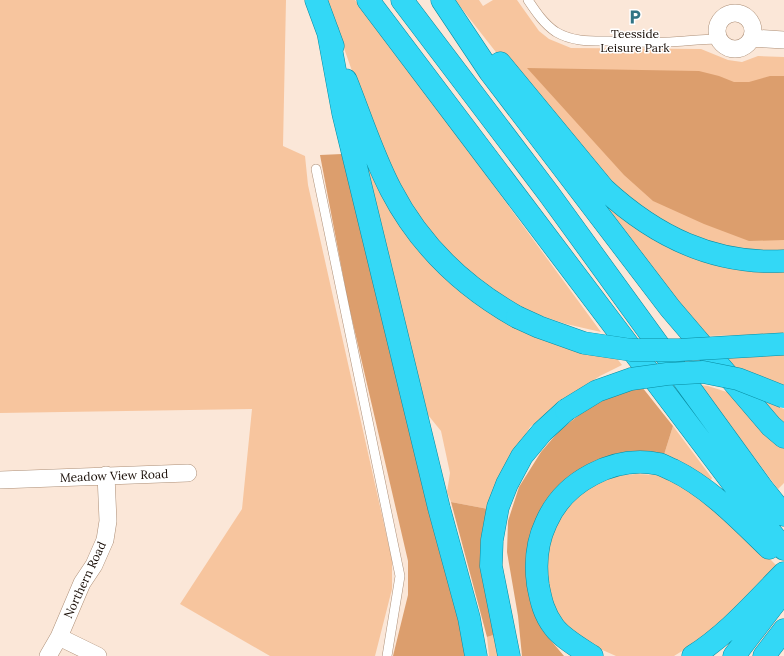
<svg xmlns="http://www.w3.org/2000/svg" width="784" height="656" viewBox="0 0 784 656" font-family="Lora,serif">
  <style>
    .green { fill: #f7c59e }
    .forest { fill: #dc9e6d }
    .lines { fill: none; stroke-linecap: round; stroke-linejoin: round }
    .service-casing { stroke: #ad8f77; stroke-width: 10 }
    .minor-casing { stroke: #ad8f77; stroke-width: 18 }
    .trunk-casing { stroke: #088ba0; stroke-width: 23 }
    .service { stroke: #fff; stroke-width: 9 }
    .minor { stroke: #fff; stroke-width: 17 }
    .trunk { stroke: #33d8f6; stroke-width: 22 }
    .trunk-bridge-casing { stroke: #088ba0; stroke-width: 23; stroke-linecap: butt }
    .trunk-bridge { stroke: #33d8f6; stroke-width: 22 }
    .labels { text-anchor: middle; stroke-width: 3; stroke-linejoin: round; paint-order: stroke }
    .poi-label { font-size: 12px; fill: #170c05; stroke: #fff }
    .street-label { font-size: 12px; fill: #170c05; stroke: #fff }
  </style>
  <rect width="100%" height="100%" fill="#fbe7d8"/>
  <path class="green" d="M0,0H286L283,146L305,156L308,185L392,560V589L375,656H270L180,604L242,509L252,409L0,413Z
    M327,0H355L447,122L601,332L566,324L518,308L487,290L426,231L376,139Z
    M455,0H479L483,6L493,0H517L539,31L549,39L571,48L701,49L728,60L742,62L758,56L784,57V251L772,252L703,243L652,217L624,196L514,75Z
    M354,126L451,282L612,352L622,365L600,376L560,402L530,427L497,483L488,509L451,502L447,492L450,473L441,431L428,415Z
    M591,190L612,211L668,248L719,264L784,269V334L705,336Z
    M784,352V385L722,364L718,355Z
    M700,385L708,386L730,393L784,448V483L778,489Z
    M763,401L784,409V424L771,412Z
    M673,426L712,478L710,481L663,458Z
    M636,474L659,475L677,482L744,533L776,565L708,635L674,656H616L589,644L566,630L544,586V564L552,528L567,506L579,495L593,486L615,476Z
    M500,633L503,656H489L487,637Z"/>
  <path class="forest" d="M527,68L699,71L719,76L734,82H749L770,76H784V240L749,241L704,224L653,201L624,175Z
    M342,154L469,656H393L408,595V561L348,302L320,155Z
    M642,387L673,426L663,458L640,454L537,520L526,559L530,598L542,630L564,656H522L518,616L507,552L508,521L519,487L541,452L559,431L589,407L615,394Z
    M451,502L488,509L500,633L487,637Z"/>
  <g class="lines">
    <g class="service-casing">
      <path id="service" d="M528,0C536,12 544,24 556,32C573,42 591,41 609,41C629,42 650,43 670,42C687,41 702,39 719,39
        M316,169L400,576L387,656"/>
    </g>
    <g class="minor-casing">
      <path id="minor" d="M717 31a18 18 0 1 1 36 0a18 18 0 1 1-36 0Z
        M752,38L784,40
        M0,480L188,473
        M59,637L98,656
        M48,656L59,637L82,583L94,565L105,540L108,521L106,475"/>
    </g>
    <g class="trunk-casing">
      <path id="trunk" d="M316,0L333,46
        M368,0L753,510L784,549
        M402,0L549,194L763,489L784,515
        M442,0L490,72L670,308L771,426L784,437
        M328,32L343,113L439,508L469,618L476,656
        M500,63L604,189C655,236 713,265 784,261
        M346,80C360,115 373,156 391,190C420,246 462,286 517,317
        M509,656L491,566L492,540L498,507L507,484L522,456L542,432L566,410
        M592,656C581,649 562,638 554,627C544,614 541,601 538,585C535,564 537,542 546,523C564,481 614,455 659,464C663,465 668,468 673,470C710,488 740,520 769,548
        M693,656C728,634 755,602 784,573
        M734,656L784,591
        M764,656L784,630"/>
    </g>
    <use href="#service" class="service"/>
    <use href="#minor" class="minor"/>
    <use href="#trunk" class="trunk"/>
    <g class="trunk-bridge-casing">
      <path id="trunk-bridge" d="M517,317L539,327L584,343L631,350H679L784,344
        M566,410L597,391L631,379L667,374L703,372L738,379L784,397"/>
    </g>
    <use href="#trunk-bridge" class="trunk-bridge"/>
  </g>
  <defs>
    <g id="parking-bare" transform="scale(1.2)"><path d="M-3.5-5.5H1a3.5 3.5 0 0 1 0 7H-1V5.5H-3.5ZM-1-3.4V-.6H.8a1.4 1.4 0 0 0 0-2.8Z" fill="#317485" stroke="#fff" stroke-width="2.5" paint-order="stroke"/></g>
  </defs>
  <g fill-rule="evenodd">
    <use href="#parking-bare" x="635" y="17"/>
  </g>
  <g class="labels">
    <g class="poi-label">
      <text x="635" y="38">Teesside<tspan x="635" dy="14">Leisure Park</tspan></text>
    </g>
    <g class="street-label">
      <text transform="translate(114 476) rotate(-2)" y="4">Meadow View Road</text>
      <text transform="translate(85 580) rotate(-65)" y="4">Northern Road</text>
    </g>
  </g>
</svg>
